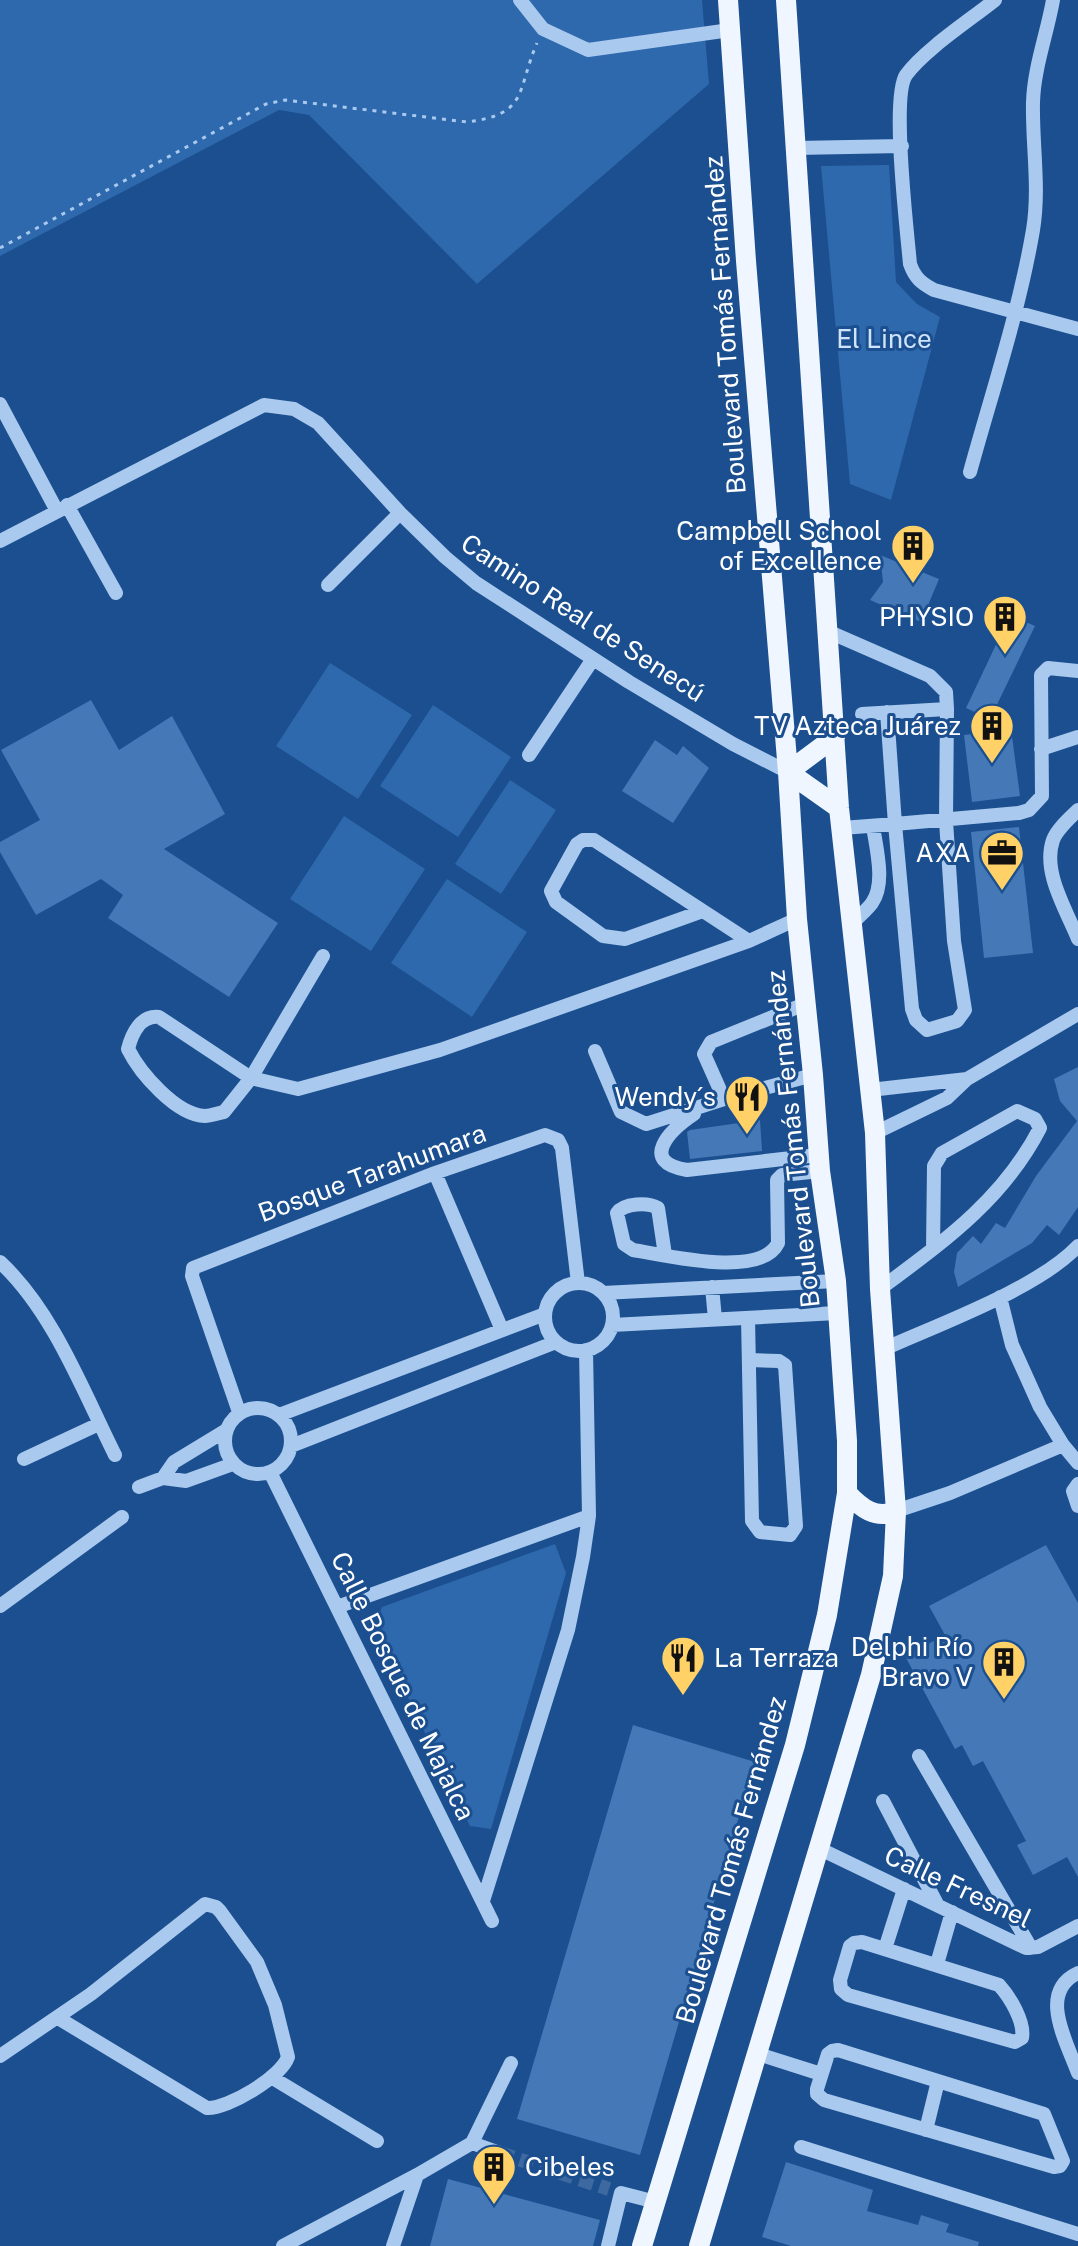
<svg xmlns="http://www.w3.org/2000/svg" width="1078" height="2246" viewBox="0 0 1078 2246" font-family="'Public Sans',sans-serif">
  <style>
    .green { fill: #2e69ad }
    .building { fill: #4478b7 }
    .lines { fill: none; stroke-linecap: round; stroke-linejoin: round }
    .minor-tunnel { stroke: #3d69a0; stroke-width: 14; stroke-dasharray: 14 7; stroke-linecap: butt }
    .path { stroke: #a9c9ee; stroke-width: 3; stroke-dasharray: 4 6; stroke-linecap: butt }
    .minor { stroke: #a9c9ee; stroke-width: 14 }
    .major { stroke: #f0f6ff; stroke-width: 20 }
    .labels { text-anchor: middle; stroke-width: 6; stroke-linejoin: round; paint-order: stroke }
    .street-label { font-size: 26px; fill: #fff; stroke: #1b4f8f }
    .park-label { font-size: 26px; fill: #cfe3fa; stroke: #1b4f8f }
    .poi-label { font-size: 26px; fill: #fff; stroke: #1b4f8f; text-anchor: end }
  </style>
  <rect width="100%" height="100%" fill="#1b4f8f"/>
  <path class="green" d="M0,0H702L709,84L477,284L309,115L279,110L0,256Z
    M889,165L896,282L917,304L940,317L891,500L850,484L821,166Z
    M330,663L412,715L358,799L276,746Z
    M433,705L511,757L458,837L380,786Z
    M510,780L556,810L501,894L455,864Z
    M344,816L425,869L371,951L290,899Z
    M447,879L527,932L472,1017L391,963Z
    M555,1544L566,1573L491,1829L470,1826L374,1627L382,1607Z"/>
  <path class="building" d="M880,555L939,579L921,622L870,600L883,582Z
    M1010,615L1035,626L990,719L966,708Z
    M91,700L119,750L172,716L225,814L164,849L278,923L229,997L108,918L123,895L101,879L36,915L0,852V842L40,820L1,750Z
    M1011,729L1020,796L972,802L964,735Z
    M655,740L677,755L683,746L709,768L673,823L622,791Z
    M1019,827L1033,953L984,958L971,832Z
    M1078,1067V1207L1059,1235L1047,1225L1032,1243L958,1287L954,1272L957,1253L973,1236L981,1244L996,1223L1005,1228L1036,1176L1077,1121L1060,1101L1054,1079Z
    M760,1120L762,1151L690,1159L687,1132L690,1130Z
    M1046,1545L1078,1603V1877L1067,1857L1033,1875L1017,1845L1026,1841L983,1761L973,1766L962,1745L955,1749L905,1656L945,1635L929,1606Z
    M633,1725L755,1762L640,2155L517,2119Z
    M786,2162L873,2190L867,2211L918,2225L921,2215L949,2224L946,2232L979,2242L978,2246H791L762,2237Z
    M448,2179L600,2220L593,2246H430Z"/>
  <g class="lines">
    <path class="minor-tunnel" d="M500,2153L609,2189"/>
    <path class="path" d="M0,248L266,104L285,100L467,122C529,114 516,92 537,43"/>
    <path class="minor" d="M520,0L543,29L588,50L730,30
      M995,0C970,20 924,50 906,75C891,97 907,230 910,264C915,278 921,283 934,290L1078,329
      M796,148L902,146
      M0,404L57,511
      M970,472C992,392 1019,312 1033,230C1040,187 1032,145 1033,102C1034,68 1047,34 1053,0
      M67,505L116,593
      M0,541L264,405L294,409L318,423L400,513L445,557L476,583L629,682L733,744L788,772
      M328,585L400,513
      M827,631L930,676L946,692L947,709
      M887,712L895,824L1019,813L1029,810L1042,796L1041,675L1048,668L1078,671
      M1041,749L1078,737
      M529,755L593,659
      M1078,810C1070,818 1057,829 1053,840C1042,872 1066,909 1078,939
      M842,828L895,824L912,1009L916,1020L927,1030L957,1021L965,1010L954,941L946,821L947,709L862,714
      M703,911L625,939L603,936L556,902L551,891L577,844L583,840H594L749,941
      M854,922C859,916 867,910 872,903C886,883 876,848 873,826
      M323,956L251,1078L224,1112C218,1113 211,1116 205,1116C176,1115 140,1073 128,1049C132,1033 141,1015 159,1017L251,1078L298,1089L440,1050L749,941L797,919
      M595,1051L621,1112L646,1124L724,1099L813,1075
      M870,1090L967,1079
      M724,1099L704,1054L711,1042L805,1004
      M694,1114C670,1130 638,1162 687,1170L818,1155
      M875,1133L947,1098L967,1079L1078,1014
      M435,1173L502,1330
      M665,1255L658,1208C648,1202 624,1203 617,1213L624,1244L633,1250C665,1255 761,1279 778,1243L777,1180L782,1175L820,1171
      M0,1262C53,1311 83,1391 115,1455
      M545 1317a34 34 0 1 1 68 0a34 34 0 1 1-68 0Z
      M712,1287L715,1319
      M880,1289C943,1242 1003,1200 1040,1128L1035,1119L1017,1111L942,1153L934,1166L933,1249
      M603,1293L836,1281
      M748,1318L752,1521L760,1532L790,1535L796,1526L785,1365L779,1361L749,1360
      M612,1325L837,1313
      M884,1349C939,1324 1037,1289 1078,1246
      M225 1441a33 33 0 1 1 66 0a33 33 0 1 1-66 0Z
      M239,1412L192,1276L193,1268L435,1173L545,1135L558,1140L562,1148L578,1283
      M279,1415L545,1314
      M1063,1445L1078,1463
      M291,1446L556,1342
      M24,1459L99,1424
      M270,1472L492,1921
      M163,1478L174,1462L225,1431
      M1078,1484L1073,1491L1078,1506
      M139,1487L163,1478L186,1481L233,1464
      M896,1511L950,1493L1063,1445L1040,1407L1012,1345L1000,1297
      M0,1606L122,1517
      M337,1607L589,1516
      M919,1756L1031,1948
      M883,1801L937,1904
      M818,1848L1026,1948L1038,1947L1078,1926
      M483,1901L568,1630L583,1557L589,1516L586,1350
      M862,1942L999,1985C1010,1997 1025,2022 1022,2038L1015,2042L848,1995L841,1989L840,1980L850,1946L854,1943Z
      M885,1949L904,1889
      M937,1964L952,1912
      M1078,1973C1037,1992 1067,2042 1078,2073
      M838,2050L1044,2114L1063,2161L1060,2166L1054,2167L824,2100L817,2094V2089L828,2054L832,2051Z
      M758,2054L821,2074
      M0,2056L91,1994L205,1904L216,1907L220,1911L257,1962L275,2005L288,2057C281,2077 228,2109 207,2108L58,2018
      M271,2077L377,2141
      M926,2130L938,2081
      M472,2143L500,2153
      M801,2147L1078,2234
      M283,2246L417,2175
      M393,2246L417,2175L472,2143L511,2063
      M608,2246L621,2193L656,2202"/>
    <path class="major" d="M835,737L788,772L839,808
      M847,1493C861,1508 876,1520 896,1511
      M642,2246L795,1745L827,1615L847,1493V1441L836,1281L820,1171L813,1075L797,919L788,772L746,261L728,0
      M699,2246L871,1675L893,1576L896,1511L880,1289L875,1133L839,808L786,0"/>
  </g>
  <defs>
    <g id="building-pin" transform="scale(2.3)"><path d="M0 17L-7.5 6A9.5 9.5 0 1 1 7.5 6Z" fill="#ffd166" stroke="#1b4f8f"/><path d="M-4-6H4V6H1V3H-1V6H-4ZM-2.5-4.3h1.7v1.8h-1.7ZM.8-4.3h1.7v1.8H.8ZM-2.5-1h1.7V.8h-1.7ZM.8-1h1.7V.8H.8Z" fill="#111"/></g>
    <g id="office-pin" transform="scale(2.3)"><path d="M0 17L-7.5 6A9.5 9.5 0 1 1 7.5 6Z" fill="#ffd166" stroke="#1b4f8f"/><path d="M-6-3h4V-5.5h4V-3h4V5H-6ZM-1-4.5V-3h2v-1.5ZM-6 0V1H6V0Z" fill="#111"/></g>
    <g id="restaurant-pin" transform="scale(2.3)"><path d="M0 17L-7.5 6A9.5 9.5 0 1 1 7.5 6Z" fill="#ffd166" stroke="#1b4f8f"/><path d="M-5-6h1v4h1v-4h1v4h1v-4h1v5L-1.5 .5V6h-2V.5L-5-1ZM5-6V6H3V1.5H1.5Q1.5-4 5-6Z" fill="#111"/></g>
  </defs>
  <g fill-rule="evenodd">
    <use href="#building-pin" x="913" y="546"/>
    <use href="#building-pin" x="1005" y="617"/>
    <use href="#building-pin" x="992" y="726"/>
    <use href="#office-pin" x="1002" y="853"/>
    <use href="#restaurant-pin" x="747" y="1097"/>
    <use href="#restaurant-pin" x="683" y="1658"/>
    <use href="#building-pin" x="1004" y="1662"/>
    <use href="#building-pin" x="494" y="2167"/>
  </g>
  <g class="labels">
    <g class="street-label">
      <text transform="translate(725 325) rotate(-94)" y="9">Boulevard Tomás Fernández</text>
      <text transform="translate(583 618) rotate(33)" y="9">Camino Real de Senecú</text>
      <text transform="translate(793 1139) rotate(-96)" y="9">Boulevard Tomás Fernández</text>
      <text transform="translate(372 1173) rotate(-20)" y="9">Bosque Tarahumara</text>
      <text transform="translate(403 1686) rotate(64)" y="9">Calle Bosque de Majalca</text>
      <text transform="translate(731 1860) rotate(-74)" y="9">Boulevard Tomás Fernández</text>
      <text transform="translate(958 1887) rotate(25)" y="9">Calle Fresnel</text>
    </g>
    <g class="park-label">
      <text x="884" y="348">El Lince</text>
    </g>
    <g class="poi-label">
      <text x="882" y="540">Campbell School<tspan x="882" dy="30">of Excellence</tspan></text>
      <text x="974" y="626">PHYSIO</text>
      <text x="961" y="735">TV Azteca Juárez</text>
      <text x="971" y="862">AXA</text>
      <text x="716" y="1106">Wendy´s</text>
      <text x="973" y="1656">Delphi Río<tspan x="973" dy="30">Bravo V</tspan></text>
      <text x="714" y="1667" text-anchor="start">La Terraza</text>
      <text x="525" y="2176" text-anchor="start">Cibeles</text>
    </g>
  </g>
</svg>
